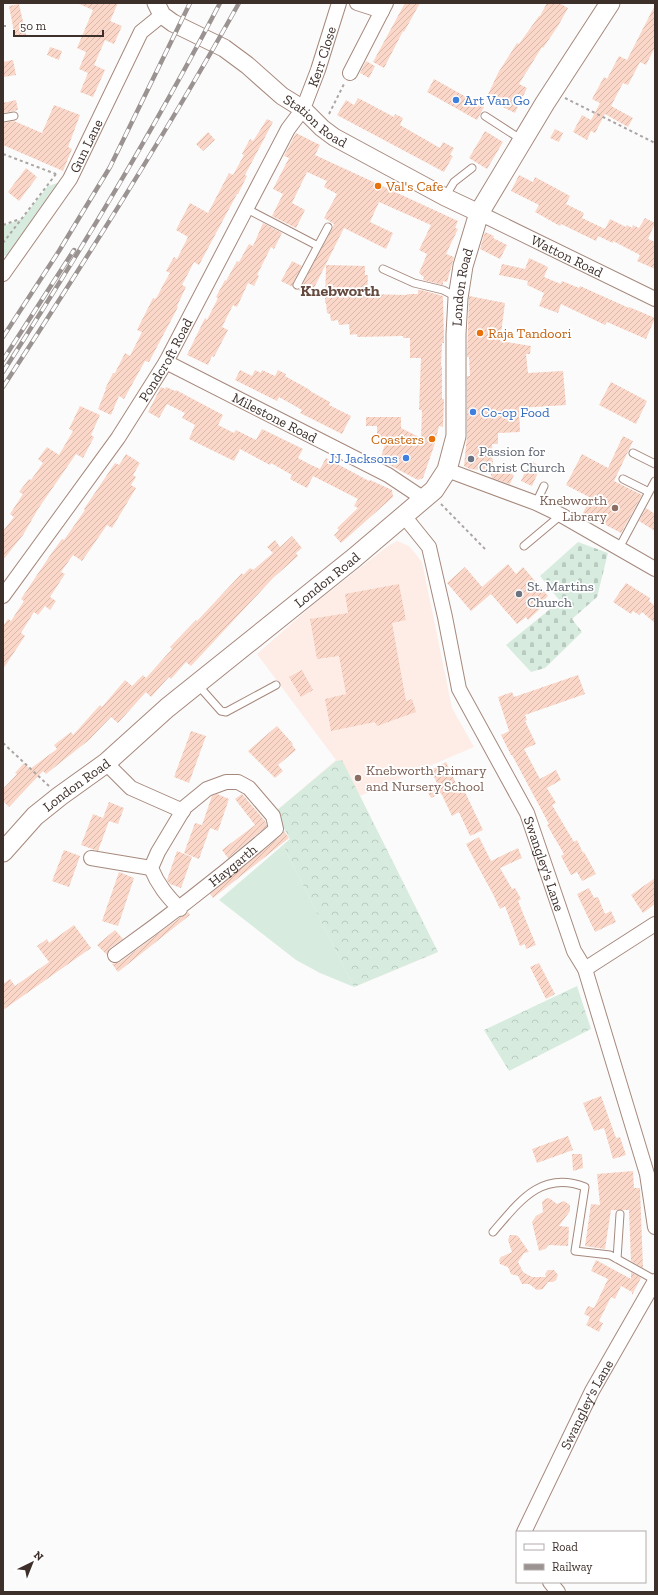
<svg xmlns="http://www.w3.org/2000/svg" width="658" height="1595" viewBox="0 0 658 1595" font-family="'Zilla Slab',serif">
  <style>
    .built { fill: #feede7 }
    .grass { fill: #d7ecdf }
    .forest { fill: url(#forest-crowns) }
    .cemetery { fill: url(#cemetery-stones) }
    .building { fill: url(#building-hatch) }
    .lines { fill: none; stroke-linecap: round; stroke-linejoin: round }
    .service-casing { stroke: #a6897d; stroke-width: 9 }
    .minor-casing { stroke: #a6897d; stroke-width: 16 }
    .tertiary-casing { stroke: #a6897d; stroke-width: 19 }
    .secondary-casing { stroke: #a6897d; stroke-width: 21 }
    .path { stroke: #aba5a3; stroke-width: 2; stroke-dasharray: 3 3; stroke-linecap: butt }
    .service { stroke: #fff; stroke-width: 7 }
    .minor { stroke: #fff; stroke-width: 14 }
    .tertiary { stroke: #fff; stroke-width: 17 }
    .secondary { stroke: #fff; stroke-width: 19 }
    .rail-casing { stroke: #9a9391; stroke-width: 4.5 }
    .rail { stroke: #fff; stroke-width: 3; stroke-dasharray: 9; stroke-linecap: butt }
    .shop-dot { fill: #3f7fe0; stroke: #fff; stroke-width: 1.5 }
    .food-dot { fill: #e8710a; stroke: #fff; stroke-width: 1.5 }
    .worship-dot { fill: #6b7280; stroke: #fff; stroke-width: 1.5 }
    .education-dot { fill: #8d6e63; stroke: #fff; stroke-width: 1.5 }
    .labels { text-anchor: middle; stroke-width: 3.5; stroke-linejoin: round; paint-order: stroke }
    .street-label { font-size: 14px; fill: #3d302b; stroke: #fff }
    .shop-label { font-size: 14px; fill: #366cbe; stroke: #fff; text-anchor: start }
    .food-label { font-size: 14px; fill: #c56008; stroke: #fff; text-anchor: start }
    .worship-label { font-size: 14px; fill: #5b616d; stroke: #fff; text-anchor: start }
    .education-label { font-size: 14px; fill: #785e54; stroke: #fff; text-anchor: end }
    .quarter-label { font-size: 16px; font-weight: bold; fill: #644a3f; stroke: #fff }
  </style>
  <defs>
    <pattern id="forest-crowns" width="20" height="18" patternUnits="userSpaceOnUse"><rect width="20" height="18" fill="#d7ecdf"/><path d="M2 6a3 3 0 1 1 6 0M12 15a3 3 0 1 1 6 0" fill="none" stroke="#b9cbc0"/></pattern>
    <pattern id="cemetery-stones" width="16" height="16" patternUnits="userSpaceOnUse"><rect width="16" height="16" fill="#d7ecdf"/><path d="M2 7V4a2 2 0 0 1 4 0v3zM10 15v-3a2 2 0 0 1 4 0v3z" fill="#b9cbc0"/></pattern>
    <pattern id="building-hatch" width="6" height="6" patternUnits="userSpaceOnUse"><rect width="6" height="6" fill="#fad7c8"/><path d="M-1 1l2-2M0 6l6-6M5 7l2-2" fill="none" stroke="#d7b9ac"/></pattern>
  </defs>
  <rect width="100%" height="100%" fill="#fbfbfb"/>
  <path class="built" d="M397,541L409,546L422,562L452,708L474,747L360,796L438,952L354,987L283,845L290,839L275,812L336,760L257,654L314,604L388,546Z"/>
  <path class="grass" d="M64,181L8,255L3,256V226L22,219L48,186Z
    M283,845L354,987L320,973L296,960L219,900Z"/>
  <path class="forest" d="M342,760L438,952L354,987L283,845L290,839L275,812L336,761Z
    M577,986L591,1029L509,1071L484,1030Z"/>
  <path class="cemetery" d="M578,542L608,553L597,597L572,619L582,632L545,668L531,672L506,645L560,601L540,576Z"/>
  <path class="building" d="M77,3H118L110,21L122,26L114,44L105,40L94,65L105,70L93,97L80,92L88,73L79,69L86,52L77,48L93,10Z
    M405,3H420L404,32L403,31L384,68L373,62Z
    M547,3H559L568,8L558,26L543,48L542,47L519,84L527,88L515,113L486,99L498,73L517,43L519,44L539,16H540Z
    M19,4L26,35L15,37L9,6Z
    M655,5V47L646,65L640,62L628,85L623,83L611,106L633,118L628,127L605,114L595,133L591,131L587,140L573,132L582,115L591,120L600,103L592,99L604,77L607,79L619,56L627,60Z
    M50,47L62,51L59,60L47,55Z
    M13,60L16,75L3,77V62Z
    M366,61L375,66L369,78L360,73Z
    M434,79L484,107L477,120L427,92Z
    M358,98L394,117L395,114L403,118L400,125L440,148L443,142L454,148L450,155L453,156L444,172L337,115L346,100L354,105Z
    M16,100L18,110L3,113V103Z
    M54,105L80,115L68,147L72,149L63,171L3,145V123L14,121L42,133Z
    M267,119L273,122L245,175L247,176L238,194H237L199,265L194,262L182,285L186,287L177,306L178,307L149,362L145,361L124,399L119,396L111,415L98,409L106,389H105L113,373H115L125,353L130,356L142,332L137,330L153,298L155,299L157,297L163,285L170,273L166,271L174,257L177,259L188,237L176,230L190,203L208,213L229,173L233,175L244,155L242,154L250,139L253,141Z
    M555,129L563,133L559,142L550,138Z
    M485,131L503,142L487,169L469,158Z
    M208,132L215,140L203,151L196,144Z
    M296,133L320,145L315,155L458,221L455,228L458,229L446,254L454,257L447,282L443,281V285L423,280L424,277L419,273L427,254L419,250L431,225L379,202L370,222L393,233L386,249L344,228L310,296L298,290L301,287L332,229L334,224L324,218L337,194L324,187L327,181L307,172L292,203L305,210L296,228L272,216L283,194L273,189L289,158L284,156Z
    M26,168L37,177L19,201L8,192Z
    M519,175L533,182L535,177L570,196L566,204L584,213L582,218L605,229L610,219L626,227L627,225L632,228L633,225L639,228L645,218L655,223L648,239L655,242V269L637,261L640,255L613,241V243L598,236L596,241L561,224L560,226L535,212L539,205L511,191Z
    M263,223L282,233L274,249L271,247L257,275L259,276L254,286L248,283L237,307L233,305L222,327L228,330L214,357L212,356L208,365L187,355L205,318L207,320L218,298L216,297L225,280L226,281L237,261L239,262L249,244L253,246Z
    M485,232L494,236L493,238L507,245L500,259L480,249Z
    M529,258L548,267L544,277L561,284L562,281L579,288L580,286L629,308V307L655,318L646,339L607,322L605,325L561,304L558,313L539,306L544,293L527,285L528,281L499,275L502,264L525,269Z
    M292,261L302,266L293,283V287L281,281Z
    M326,265L365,266V275H368L367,294L408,295L407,294H418V290H421L443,296L444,343H442L441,366H442V399H444L443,427L439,426L435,443L423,478L418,480L380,460L385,444L380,442L382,437L377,435V426H366V417H401V428L421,438L422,410H419L421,358H410V338H403V336L357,337V334L350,335L349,324L339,325L338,320L331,321L330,314L327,313L326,303H325Z
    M469,296L505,303L500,341L531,346L530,354H526L528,373L563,371L566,405L519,408L520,432L498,433V444H492L493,470L501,467L503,471L514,475L510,484L492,478L490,472L491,471L470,469L464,466L467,436V376H470L469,357H467Z
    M240,370L252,376L255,370L261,373L262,370L275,376L278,370L286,374L285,376L310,390V391L330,402L329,405L351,416L342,434L300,413L302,410L279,397L277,401L235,380Z
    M611,382L647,401L636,424L599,405Z
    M161,387L165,389L166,387L175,391L176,390L223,415L218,425L234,433L236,430L256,440L262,429L303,449L298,458L309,464L320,469L326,458L369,481L370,480L392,490L393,497L341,543L334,535L339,530L337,528L358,508L354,506L358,499L313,476L307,488L290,479L292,475L271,463L270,465L240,449L234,461L189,439L195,425L182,418L185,413L167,404L159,418L148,412Z
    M80,406L100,415L91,435L94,437L83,458L76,454L38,509L23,535L3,560V531L14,517L10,514L23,494L19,492L29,479L31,480L43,463L38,459L47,447L59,455L73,431L69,429Z
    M623,436L633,441L614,481L642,495L621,533L583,513L591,498L566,485L582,454L608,468Z
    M126,454L140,463L133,475L136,477L131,485L136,488L112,528L107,525L82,561L73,555L61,572L65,574L50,597L56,601L50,610L45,606L38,615L34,612L21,633L25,636L3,669V626L8,619L11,621L24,601L21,599L51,554L62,539L64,540L85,510L84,509L115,463L119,465Z
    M530,461L541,466L532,486L521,481Z
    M646,508L655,514V531L639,521Z
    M292,536L302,548L296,553L298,556L273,578L191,666L186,662L171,679L169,677L151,697L146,692L118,723L111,717L89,740L46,774L43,771L9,807L3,801V789L17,774L15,773L24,763L30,769L57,749L54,745L71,732L73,735L100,705L102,707L125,680L132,686L143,675L146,678L172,649L170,647L196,620L197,621L242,573L243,575L250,568L253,570L273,553L267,547L275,540L280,547Z
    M508,564L516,574L523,567L548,596L540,604L542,607L528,620L526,617L517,624L491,594L471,611L447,583L465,567L482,587Z
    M626,583L650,598L649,601L655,606V623L642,612L639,615L633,611L631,614L613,602Z
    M399,584L406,620L392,623L406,701L412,699L416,712L377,726L375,722L331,731L325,699L346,694L339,656L317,659L310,619L348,613L345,594Z
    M302,670L313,690L301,697L289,677Z
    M578,675L585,694L525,715L527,720L525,721L536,744L524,749L540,779L556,770L561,780L547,788L556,803L552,805L574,842L577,840L583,853L584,852L596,874L582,881L577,872L571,875L561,856L564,854L547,825L549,824L512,755H511L501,735L509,731L498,697L512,692L514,697Z
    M277,726L293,744L292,745L296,750L278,765L283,771L275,778L248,751Z
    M191,731L206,736L189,783L174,777Z
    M446,762L459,790L463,788L483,830L470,836L459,812L452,816L441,793L431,798L426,788L437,783L431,770Z
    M217,794L229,799L218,831L210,828L199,859L184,853L195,823L202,825L212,796Z
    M242,794L265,821L267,826L228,858L222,850L255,825L235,799Z
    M109,802L124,808L118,824L109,821L98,851L81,845L93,814L103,818Z
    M284,831L289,838L213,898L210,894L282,835Z
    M479,837L491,861L518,848L522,858L500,868L512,889L515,888L521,899L518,901L536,945L526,949L525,944L520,946L505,906L500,909L493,894L476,863L466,844Z
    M64,850L80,856L69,887L52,881Z
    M177,851L192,857L181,888L170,884L167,880Z
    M119,872L134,878L118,926L102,921Z
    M655,878V904L643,913L631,895Z
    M589,888L594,898L598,897L605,914L611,911L616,922L595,932L577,894Z
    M188,912L190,915L118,972L112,964L120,962L181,917L186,915Z
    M74,925L91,948L3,1010V984L10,979L15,986L49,962L37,946L47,939L49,943Z
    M115,930L123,939L110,948L107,955L97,945Z
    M539,963L555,994L546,999L530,967Z
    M601,1096L616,1138L620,1137L626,1155L613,1159L604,1128L594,1131L583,1103Z
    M568,1136L573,1150L537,1163L532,1149Z
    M572,1154H582L583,1168L573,1171Z
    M633,1171L634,1188H640L643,1268L631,1261L629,1210H611L605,1249L585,1246L591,1204L600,1205L597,1174Z
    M549,1198L557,1204L564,1201L570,1205V1211L559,1226L569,1227L568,1246L549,1245L545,1249L539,1251L532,1222L536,1216L543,1212L542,1202L545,1199Z
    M510,1235H514L518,1236L529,1252L524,1253L518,1262L523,1272L532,1277H546L545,1274L548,1270H554L558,1275L556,1280L553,1282H548L543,1289L537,1290L529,1284H522L518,1276L511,1274L508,1267L500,1264L499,1260L501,1257L512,1252L508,1240Z
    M596,1260L631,1279V1272L641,1278L632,1295V1292L621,1286L615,1299L611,1297L599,1321L603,1323L599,1332L586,1325L590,1317L584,1314L588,1306L594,1308L608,1279L591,1271Z"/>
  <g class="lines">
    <g class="service-casing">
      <path id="service" d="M485,116L522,140
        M3,118L14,116
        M445,197L454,182L472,168
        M245,208L318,246
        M383,269L414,283L443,290L457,297
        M297,285L328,227
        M633,453L655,464
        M623,479L649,492
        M536,503L544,486
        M524,546L561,515
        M619,548L655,481
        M197,684L221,711L226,712L276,685
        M493,1232C519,1202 541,1170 585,1187L575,1251L610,1255L655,1280
        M617,1259L620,1214"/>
    </g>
    <g class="minor-casing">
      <g id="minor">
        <path d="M357,3L382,11"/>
        <path d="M350,73L386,3"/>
        <path id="s1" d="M479,213L655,299"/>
        <path id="s2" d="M3,274L70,179L141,32L162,15"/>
        <path id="s3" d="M166,362L388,475L424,499"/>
        <path d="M447,470L536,503L561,515L655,569"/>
        <path id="s4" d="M404,516L429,547L445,617L459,689L527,813L574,951L585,969L647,1174L655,1227"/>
        <path id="s5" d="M3,596L118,438L166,362L288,129L303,109L318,70L339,3"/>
        <path d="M106,763L131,788L183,811"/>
        <path d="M91,858L151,868"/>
        <path id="s6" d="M115,955C171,915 224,874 276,829L273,816L249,788L238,782H226L207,789L185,807L158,852L151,868C158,885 167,896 180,909"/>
        <path d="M585,969L655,924"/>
        <path id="s7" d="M524,1532L592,1391L655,1281"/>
        <path d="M550,1582L558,1592"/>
      </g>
    </g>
    <g class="tertiary-casing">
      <g id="tertiary">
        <path id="s8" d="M156,3L162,15L173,23L224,48L247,65L282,96L303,109L322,128L334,137L445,197L479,213"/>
      </g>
    </g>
    <g class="secondary-casing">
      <g id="secondary">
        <path id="s9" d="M3,852L35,816L60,796L106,763L167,708L354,558L434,490L447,470L456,436V334L458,298L463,266L479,213L545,103L610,3"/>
      </g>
    </g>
    <path class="path" d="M3,26H9
      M565,98L655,143
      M329,114L344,84
      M3,154L56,174
      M3,225L20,219
      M3,243L56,174
      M441,504L485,549
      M3,743L49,786"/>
    <use href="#service" class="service"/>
    <use href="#minor" class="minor"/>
    <use href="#tertiary" class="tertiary"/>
    <use href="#secondary" class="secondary"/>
    <g class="rail-casing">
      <path id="rail" d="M3,337L59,251L110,167L190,3
        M3,360L74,250
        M3,372C80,252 154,130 220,3
        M3,387C85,261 166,134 239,3"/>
    </g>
    <use href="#rail" class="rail"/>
  </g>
  <g class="shop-dot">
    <circle cx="456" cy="100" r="4"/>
    <circle cx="473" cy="412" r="4"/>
    <circle cx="406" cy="458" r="4"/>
  </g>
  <g class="food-dot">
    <circle cx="378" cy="186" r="4"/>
    <circle cx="480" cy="333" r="4"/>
    <circle cx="432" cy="439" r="4"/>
  </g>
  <g class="worship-dot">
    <circle cx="471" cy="459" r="4"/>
    <circle cx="519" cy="594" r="4"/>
  </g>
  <g class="education-dot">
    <circle cx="615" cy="508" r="4"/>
    <circle cx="358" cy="778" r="4"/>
  </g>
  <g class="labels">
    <g class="street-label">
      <text dy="5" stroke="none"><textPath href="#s5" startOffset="629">Kerr Close</textPath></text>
      <text dy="5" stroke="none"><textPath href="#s8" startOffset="201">Station Road</textPath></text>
      <text dy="5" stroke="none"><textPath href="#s2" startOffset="153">Gun Lane</textPath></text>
      <text dy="5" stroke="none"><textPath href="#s1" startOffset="98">Watton Road</textPath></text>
      <text dy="5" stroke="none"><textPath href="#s9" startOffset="772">London Road</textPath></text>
      <text dy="5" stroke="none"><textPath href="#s5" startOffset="287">Pondcroft Road</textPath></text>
      <text dy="5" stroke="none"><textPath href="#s3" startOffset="122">Milestone Road</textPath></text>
      <text dy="5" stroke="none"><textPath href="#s9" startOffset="424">London Road</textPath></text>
      <text dy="5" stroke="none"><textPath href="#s9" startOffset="100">London Road</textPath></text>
      <text dy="5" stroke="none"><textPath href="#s4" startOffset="380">Swangley's Lane</textPath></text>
      <text dy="5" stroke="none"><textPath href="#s6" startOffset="148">Haygarth</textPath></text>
      <text dy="5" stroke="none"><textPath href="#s7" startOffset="142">Swangley's Lane</textPath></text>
    </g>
    <g class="shop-label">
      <text x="464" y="105">Art Van Go</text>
      <text x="481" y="417">Co-op Food</text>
      <text x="398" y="463" text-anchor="end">JJ Jacksons</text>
    </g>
    <g class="food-label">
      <text x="386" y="191">Val's Cafe</text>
      <text x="488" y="338">Raja Tandoori</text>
      <text x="424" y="444" text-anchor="end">Coasters</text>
    </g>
    <g class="worship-label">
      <text x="479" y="456">Passion for<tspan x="479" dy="16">Christ Church</tspan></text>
      <text x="527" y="591">St. Martins<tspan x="527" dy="16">Church</tspan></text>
    </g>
    <g class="education-label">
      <text x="607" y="505">Knebworth<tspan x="607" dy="16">Library</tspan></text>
      <text x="366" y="775" text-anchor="start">Knebworth Primary<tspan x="366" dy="16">and Nursery School</tspan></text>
    </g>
    <g class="quarter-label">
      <text x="340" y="296">Knebworth</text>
    </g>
  </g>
  <rect width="658" height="1595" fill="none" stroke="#3d302b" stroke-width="8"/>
  <rect x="516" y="1531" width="130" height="52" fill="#ffffff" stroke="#b1acaa"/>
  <rect x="524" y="1544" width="20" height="6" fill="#ffffff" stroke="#b1acaa"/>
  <text x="552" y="1551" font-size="12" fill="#3d302b">Road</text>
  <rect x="524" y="1564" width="20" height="6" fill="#9a9391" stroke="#b1acaa"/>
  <text x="552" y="1571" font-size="12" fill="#3d302b">Railway</text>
  <g transform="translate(32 1563) rotate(43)" stroke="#ffffff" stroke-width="3" paint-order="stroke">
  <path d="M0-3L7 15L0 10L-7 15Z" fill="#3d302b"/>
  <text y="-6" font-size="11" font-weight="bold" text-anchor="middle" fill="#3d302b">N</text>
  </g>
  <path d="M14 30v6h89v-6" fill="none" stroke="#3d302b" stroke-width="2"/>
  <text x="20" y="30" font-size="12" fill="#3d302b" stroke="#ffffff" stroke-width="3" paint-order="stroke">50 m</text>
</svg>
